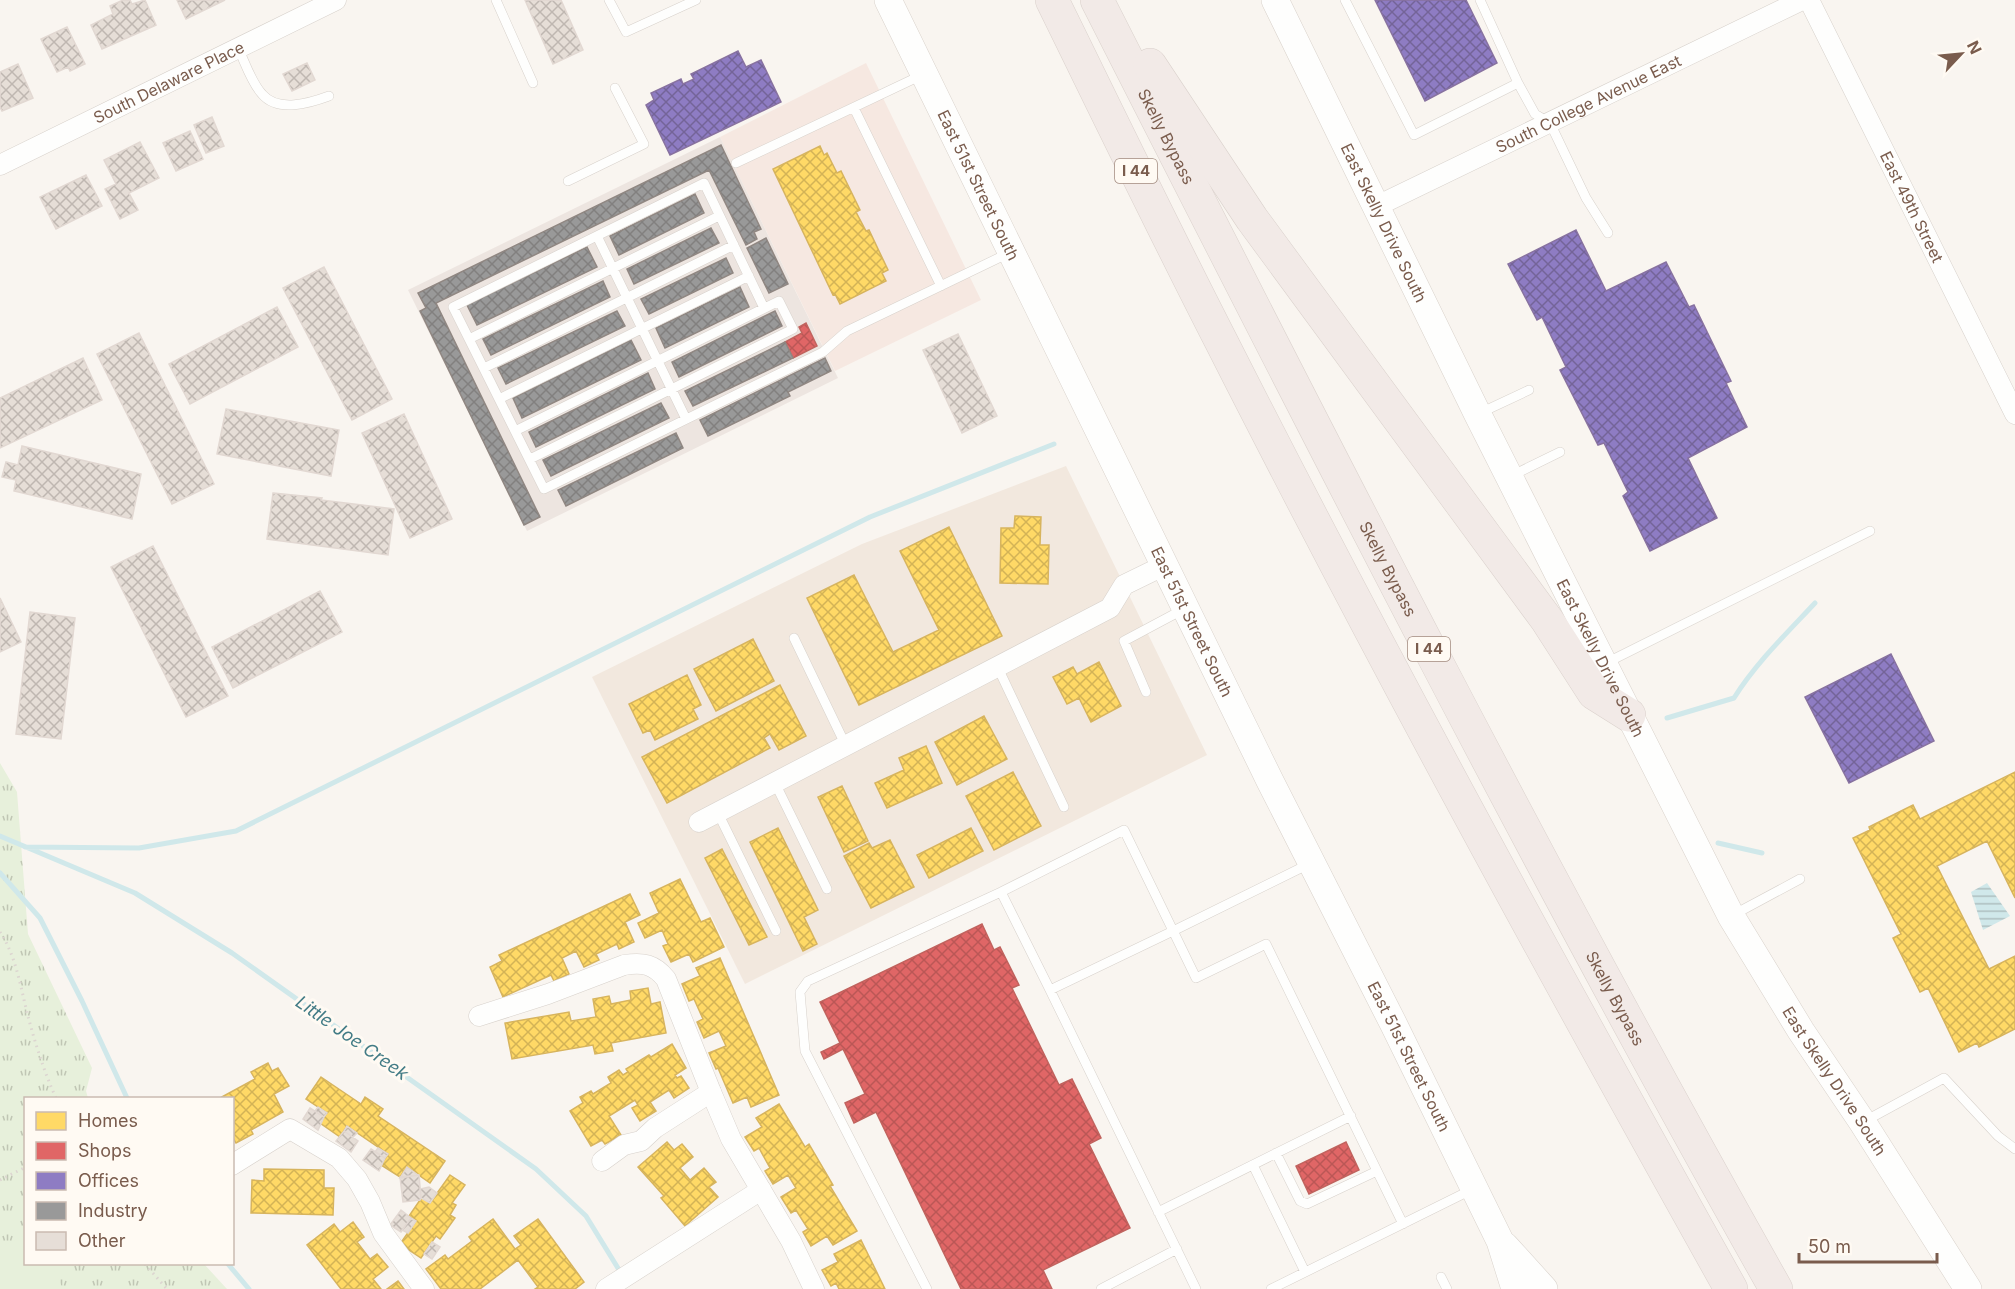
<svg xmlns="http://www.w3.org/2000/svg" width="2015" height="1289" viewBox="0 0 2015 1289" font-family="Inter,sans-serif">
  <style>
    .residential { fill: #f2e8de }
    .commercial { fill: #f6e8e1 }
    .industrial { fill: #ede5e0 }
    .park { fill: url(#park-tufts) }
    .pitch { fill: #e7f0db }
    .water { fill: url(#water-rules) }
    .homes { fill: url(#homes-cross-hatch); stroke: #d7b45e; stroke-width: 1.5 }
    .shops { fill: url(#shops-cross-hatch); stroke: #c1635e; stroke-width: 1.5 }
    .offices { fill: url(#offices-cross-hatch); stroke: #8872a0; stroke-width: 1.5 }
    .industry { fill: url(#industry-cross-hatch); stroke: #908782; stroke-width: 1.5 }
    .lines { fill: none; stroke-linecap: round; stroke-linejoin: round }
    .stream { stroke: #d0e8ea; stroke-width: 5 }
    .building { fill: url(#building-cross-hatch); stroke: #e2d8d2; stroke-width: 1.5 }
    .lane-casing { stroke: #d7d1cb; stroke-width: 10 }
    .street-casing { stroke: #d7d1cb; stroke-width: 21 }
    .secondary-casing { stroke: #d9d2cb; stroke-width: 28 }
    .highway-casing { stroke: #dad1cc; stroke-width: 34 }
    .path { stroke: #dcd5d0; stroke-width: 3; stroke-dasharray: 1.5 4.5; stroke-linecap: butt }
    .lane { stroke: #fefefd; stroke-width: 9 }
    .street { stroke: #fefefd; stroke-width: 20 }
    .secondary { stroke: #fefefd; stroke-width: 27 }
    .highway { stroke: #f2eae7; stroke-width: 33 }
    .labels { text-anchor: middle; stroke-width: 6; stroke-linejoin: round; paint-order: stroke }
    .shield { fill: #fffaf3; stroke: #a28b7f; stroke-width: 1.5 }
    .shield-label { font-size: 15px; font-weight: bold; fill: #7a5c4d }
    .street-label { font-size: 16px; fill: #7a5c4d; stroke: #fffaf3 }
    .water-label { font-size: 18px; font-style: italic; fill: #437c86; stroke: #fffaf3 }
  </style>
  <defs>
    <pattern id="park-tufts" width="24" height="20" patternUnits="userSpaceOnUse" patternTransform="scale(1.5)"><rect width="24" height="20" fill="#e7f0db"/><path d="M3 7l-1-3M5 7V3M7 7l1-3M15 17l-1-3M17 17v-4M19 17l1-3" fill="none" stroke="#c0c6b4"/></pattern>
    <pattern id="water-rules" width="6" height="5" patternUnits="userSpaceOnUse" patternTransform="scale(1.5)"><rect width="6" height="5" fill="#d0e8ea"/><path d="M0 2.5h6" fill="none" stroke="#aebfc0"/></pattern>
    <pattern id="homes-cross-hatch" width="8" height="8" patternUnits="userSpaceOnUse" patternTransform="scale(1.5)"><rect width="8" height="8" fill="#ffd966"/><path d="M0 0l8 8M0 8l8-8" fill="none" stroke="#d3b356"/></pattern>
    <pattern id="shops-cross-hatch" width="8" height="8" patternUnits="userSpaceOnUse" patternTransform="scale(1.5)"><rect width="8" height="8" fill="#e06666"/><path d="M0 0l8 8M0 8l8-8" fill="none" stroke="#bb5756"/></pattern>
    <pattern id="offices-cross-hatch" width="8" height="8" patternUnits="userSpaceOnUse" patternTransform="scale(1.5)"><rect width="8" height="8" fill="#8e7cc3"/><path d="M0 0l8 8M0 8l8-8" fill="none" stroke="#746498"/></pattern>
    <pattern id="industry-cross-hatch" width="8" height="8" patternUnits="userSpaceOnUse" patternTransform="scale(1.5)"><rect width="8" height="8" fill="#999"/><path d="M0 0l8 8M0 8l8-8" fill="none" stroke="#82807f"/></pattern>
    <pattern id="building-cross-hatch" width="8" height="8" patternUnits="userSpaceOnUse" patternTransform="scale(1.5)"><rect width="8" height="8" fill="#e6ded7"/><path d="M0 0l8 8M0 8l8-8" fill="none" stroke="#bfb7b1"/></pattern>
  </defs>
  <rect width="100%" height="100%" fill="#f9f5f0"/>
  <path class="residential" d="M1066,466L1207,755L745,984L592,677L862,544Z"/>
  <path class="commercial" d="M866,63L981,300L835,371L720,137Z"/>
  <path class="industrial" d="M720,137L838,378L527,531L408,290Z"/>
  <path class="park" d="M0,763L17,792L28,934L92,1068L86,1091L88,1098H26V1264H204L227,1289H0Z"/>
  <path class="pitch" d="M25,1235L26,1264H51L63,1289H0V1247Z"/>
  <path class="water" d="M1987,883L2010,916L1983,930L1971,892Z"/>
  <path class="homes" d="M820,146L824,155L827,153L837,173L841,171L860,210L856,212L866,231L869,230L888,270L882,273L886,281L840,304L835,294L833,295L773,169Z
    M1015,516L1041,517L1040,545H1049L1048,584L1000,583L1001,528H1014Z
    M949,527L1002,636L859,705L807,598L854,575L893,652L939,630L900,551Z
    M753,639L774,681L716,711L694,669Z
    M1099,662L1121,706L1091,722L1079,698L1067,704L1053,677L1073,667L1077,674Z
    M687,675L701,705L693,709L698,719L655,740L650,730L643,733L629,704Z
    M780,685L806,736L779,750L770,734L764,738L770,748L667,803L642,757Z
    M984,716L1007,759L957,785L935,742Z
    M926,746L942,783L887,808L875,783L904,770L899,758Z
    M1013,772L1041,826L994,850L966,796Z
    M2015,772V898L1987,841L1937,866L1989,969L2015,956V1029L1979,1047L1977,1043L1959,1052L1928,988L1920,992L1893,938L1901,934L1853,838L1870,830L1869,827L1913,805L1920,819Z
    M842,786L868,841L844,852L818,797Z
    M778,828L818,910L804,917L817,944L803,951L750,842Z
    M971,828L983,851L929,878L917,855Z
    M890,840L914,887L871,908L844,856L869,843L872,848Z
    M722,849L767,937L749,945L705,858Z
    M680,879L701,922L710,918L724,947L693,962L689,954L671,962L663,946L668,944L662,930L645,938L638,923L659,913L650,893Z
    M630,894L640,915L625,922L634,942L619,949L617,944L596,954L599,960L584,967L576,951L562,958L569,974L554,981L551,975L503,997L490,967L502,961L499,955Z
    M720,958L779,1095L751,1107L747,1097L733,1103L718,1068L716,1069L709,1053L726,1046L719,1031L704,1038L697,1022L703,1019L694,999L689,1001L682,984L700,976L696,968Z
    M648,988L651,1004L660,1002L666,1033L611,1043L613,1051L595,1054L593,1045L512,1059L505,1023L569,1012L571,1021L596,1017L593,999L609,996L611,1004L631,1000L630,991Z
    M672,1044L686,1068L675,1075L677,1078L681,1076L689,1088L674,1098L669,1090L650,1102L656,1111L640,1121L632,1108L638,1105L635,1100L609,1116L621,1135L605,1144L602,1140L591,1146L570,1111L583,1103L580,1097L591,1091L593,1094L611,1083L608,1077L619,1070L623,1075L628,1072L626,1069L649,1055L651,1057Z
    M268,1063L272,1071L278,1068L289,1086L274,1094L283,1112L251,1130L253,1134L236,1143L232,1136V1098H220L255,1079L251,1072Z
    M321,1077L361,1104L365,1097L383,1109L378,1116L445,1161L430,1183L407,1167L400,1177L381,1165L388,1154L347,1126L340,1137L320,1123L327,1113L306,1099Z
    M779,1104L805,1147L809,1144L833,1185L830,1186L857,1231L833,1245L827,1236L811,1246L803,1232L808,1229L796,1210L791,1213L781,1197L796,1188L788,1175L773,1184L765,1171L770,1168L759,1148L754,1151L745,1137L762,1127L756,1118Z
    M667,1142L674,1150L682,1144L693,1157L680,1168L690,1180L704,1168L716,1182L709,1187L718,1197L685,1226L661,1198L664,1196L638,1167Z
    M264,1169L324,1170V1188H334L333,1215L251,1213L252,1180L264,1181Z
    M450,1175L465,1185L452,1203L456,1205L450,1215L455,1218L440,1239L436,1236L421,1258L400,1244L416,1221L409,1216L422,1197L430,1203Z
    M493,1219L515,1249L521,1245L514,1236L538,1219L584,1282L575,1289H535L538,1287L518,1260L480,1289H441L426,1269L445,1255L448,1259L472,1241L469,1237Z
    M353,1222L364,1237L357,1242L370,1259L377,1254L388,1267L373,1279L381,1289H341L307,1245L334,1224L340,1232Z
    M861,1240L885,1289H839L836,1283L831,1286L822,1270L838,1262L834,1254Z
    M398,1281L404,1289H387Z"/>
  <path class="shops" d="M806,323L817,346L793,358L785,342L802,333L799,327Z
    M982,924L994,950L1000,947L1019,985L1012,988L1059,1085L1072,1079L1101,1138L1089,1144L1130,1228L1043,1270L1052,1289H961L876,1112L854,1123L845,1103L865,1094L843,1049L824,1059L821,1052L840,1043L820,1002Z
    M1346,1142L1359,1170L1309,1194L1296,1166Z"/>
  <path class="offices" d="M1375,0H1466L1497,63L1425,101Z
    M738,51L746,67L761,60L781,102L670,155L646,105L654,100L651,93L681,79L683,84L694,79L691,74Z
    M1576,230L1606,291L1666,262L1689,307L1694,305L1731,381L1726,383L1747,427L1688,458L1717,518L1650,551L1623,496L1628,492L1604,443L1598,445L1560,370L1566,367L1542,317L1537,320L1508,264Z
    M1891,654L1934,741L1849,783L1805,697Z"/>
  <path class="industry" d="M721,145L761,229L754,232L757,239L746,245L709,170L436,303L540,517L524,525L420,311L426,308L418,293Z
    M695,194L704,213L619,255L610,236Z
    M711,228L719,243L634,284L627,269Z
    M766,238L788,284L769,293L747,248Z
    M587,247L597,267L477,325L467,305Z
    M726,258L733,273L649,314L641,299Z
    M603,281L610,297L491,355L483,339Z
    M740,287L749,307L665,348L656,328Z
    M617,311L625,326L506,384L498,368Z
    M775,311L782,326L679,377L672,362Z
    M631,340L641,360L522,418L513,398Z
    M785,342L793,358L693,406L685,391Z
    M825,358L831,371L788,392L790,396L708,436L700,420Z
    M648,373L655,389L536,447L529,432Z
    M661,403L669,418L551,476L543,460Z
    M676,433L683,448L566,506L558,490Z"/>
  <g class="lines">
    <path class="stream" d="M1667,718L1734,698C1756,663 1786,634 1815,603
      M0,836L135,893L232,953L536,1169L586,1216L621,1273
      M1718,843L1762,853
      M25,847L139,848L236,831L870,517L1054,444
      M0,873L40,918L82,1001L127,1098
      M228,1264L249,1289"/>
  </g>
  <path class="building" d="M123,0H130L132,4L145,0L156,25L102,49L91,25L113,14L110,6Z
    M177,0H225L186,19Z
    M525,0H561L583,50L553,64Z
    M67,27L85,64L70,71L68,67L57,72L41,39Z
    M307,63L315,80L292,91L283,74Z
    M18,64L33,98L2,111L0,107V72Z
    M212,117L224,146L206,153L194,125Z
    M190,131L203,159L176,171L163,143Z
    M140,142L159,178L129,193L138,210L120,219L105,189L116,184L104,160Z
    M86,175L102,206L56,229L40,197Z
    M324,267L392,399L352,420L283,288Z
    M277,307L298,347L190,404L169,364Z
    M139,333L214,484L172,504L97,354Z
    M958,334L997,416L962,433L923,350Z
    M83,358L102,400L0,448V398Z
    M226,409L339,430L331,476L217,454Z
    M404,414L452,519L410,538L362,433Z
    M22,446L141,474L132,519L14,491L16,480L2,477L6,462L18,465Z
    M273,493L322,498L321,500L394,509L388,555L267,539Z
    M153,546L228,696L186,717L111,567Z
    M320,591L342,632L233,688L212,647Z
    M0,598L21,642L0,652Z
    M30,612L75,618L61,739L16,734Z
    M318,1107L327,1113L324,1117L315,1111Z
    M310,1108L324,1117L318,1130L303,1119Z
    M347,1126L357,1133L353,1137L344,1131Z
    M344,1131L358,1141L351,1152L336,1141Z
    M378,1148L388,1154L385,1158L375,1152Z
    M371,1149L385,1158L379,1171L363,1160Z
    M407,1167L418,1175H419L400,1178Z
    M419,1175L421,1198L420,1200L403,1202L400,1177Z
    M429,1187L437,1193L430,1203L421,1198L420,1189Z
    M401,1210L411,1218L401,1232L390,1225Z
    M411,1218L416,1221L408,1233L402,1230Z
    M432,1242L440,1247L432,1259L424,1254Z"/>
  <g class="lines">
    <g class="lane-casing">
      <path id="lane" d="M496,0L533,83
        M609,0L626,32L696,0
        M1345,0L1414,135L1518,83L1535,114L1550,123L1586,198L1608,233
        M1480,0L1518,83
        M238,48C245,62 251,82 262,94C278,113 310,103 329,96
        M854,108L941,286
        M736,163L922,75
        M568,181L644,144L615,88
        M597,236L686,419
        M764,308L704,183L453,307L544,489L823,352L847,331L1009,253
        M469,339L719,216
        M484,368L734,245
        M499,399L749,276
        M1480,413L1529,390
        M515,431L779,301L793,329L530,459
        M1511,476L1560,452
        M794,638L846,746
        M1606,663L1870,531
        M998,668L1064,807
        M1146,692L1124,641L1184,609
        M775,783L827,889
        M718,813L776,931
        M1001,892L1124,830L1196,978L1266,944L1403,1224
        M1733,915L1800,879
        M1050,990L1196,1289
        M1865,1121L1944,1078L1998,1136L2015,1149
        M1276,1153L1300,1201L1307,1204L1377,1171
        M1253,1165L1305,1272
        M1158,1212L1351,1116
        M1441,1277L1447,1289
        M927,1289L805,1051L800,992L808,981L1001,892L1050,990L1173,931L1309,864
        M1101,1289L1177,1249
        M1271,1289L1473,1189"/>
    </g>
    <g class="street-casing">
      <g id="street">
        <path id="s1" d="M1809,0L2015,414"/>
        <path id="s2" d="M0,165L336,0"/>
        <path id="s3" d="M1375,207L1802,0"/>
        <path d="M699,822L1110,608L1124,585L1165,565"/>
        <path d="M479,1016L548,994L624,965C643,962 654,964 666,979L711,1092L731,1139L791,1241L814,1289"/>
        <path d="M602,1161L624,1145L641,1141L655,1128L711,1092"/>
        <path d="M232,1165L290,1129L339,1158L357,1179L370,1202L383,1233L424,1289"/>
        <path d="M606,1289L761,1190"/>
      </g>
    </g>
    <g class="secondary-casing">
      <g id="secondary">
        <path id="s4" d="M888,0L1270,781L1394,1025L1500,1241L1515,1289"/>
        <path id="s5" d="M1275,0L1478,415L1731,916L1801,1031L1863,1123L1968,1289"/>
        <path d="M1505,1246L1544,1289"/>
      </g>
    </g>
    <g class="highway-casing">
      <g id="highway">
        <path d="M1052,0C1108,114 1163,228 1221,341C1383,661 1556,976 1731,1289"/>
        <path id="s6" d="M1097,0C1317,433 1537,866 1776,1289"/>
        <path d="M1150,65L1252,219L1547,620L1594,693L1629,715"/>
      </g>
    </g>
    <path class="path" d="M0,932C17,957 21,991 29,1020C36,1046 45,1074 56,1098
      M0,1180L26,1167
      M145,1264L167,1289"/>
    <use href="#lane" class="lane"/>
    <use href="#street" class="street"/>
    <use href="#secondary" class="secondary"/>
    <use href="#highway" class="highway"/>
  </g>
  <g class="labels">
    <g class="shield">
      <rect x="1115" y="159" width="42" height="24" rx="4.5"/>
      <rect x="1408" y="637" width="42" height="24" rx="4.5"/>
    </g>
    <g class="shield-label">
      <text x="1136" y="176">I 44</text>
      <text x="1429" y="654">I 44</text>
    </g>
    <g class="street-label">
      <text dy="6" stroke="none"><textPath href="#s2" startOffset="188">South Delaware Place</textPath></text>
      <text dy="6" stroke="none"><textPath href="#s3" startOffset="237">South College Avenue East</textPath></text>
      <text dy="6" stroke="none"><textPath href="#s6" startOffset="153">Skelly Bypass</textPath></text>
      <text dy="6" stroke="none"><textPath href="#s4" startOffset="206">East 51st Street South</textPath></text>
      <text dy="6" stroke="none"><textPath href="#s1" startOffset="231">East 49th Street</textPath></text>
      <text dy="6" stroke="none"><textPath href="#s5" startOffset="248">East Skelly Drive South</textPath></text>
      <text dy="6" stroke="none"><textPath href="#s6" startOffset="639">Skelly Bypass</textPath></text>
      <text dy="6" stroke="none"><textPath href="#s4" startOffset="692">East 51st Street South</textPath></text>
      <text dy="6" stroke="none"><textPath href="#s5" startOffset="734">East Skelly Drive South</textPath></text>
      <text dy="6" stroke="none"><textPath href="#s6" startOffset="1125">Skelly Bypass</textPath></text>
      <text dy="6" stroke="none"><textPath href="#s4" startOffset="1178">East 51st Street South</textPath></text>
      <text dy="6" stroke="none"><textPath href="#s5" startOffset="1218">East Skelly Drive South</textPath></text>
    </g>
    <g class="water-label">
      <text transform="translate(352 1038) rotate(35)" y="6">Little Joe Creek</text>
    </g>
  </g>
  <rect x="24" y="1097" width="210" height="168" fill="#fffaf3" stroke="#cabbb1" stroke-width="1.5"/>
  <rect x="36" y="1112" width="30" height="18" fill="#ffd966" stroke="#cabbb1" stroke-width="1.5"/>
  <text x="78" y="1127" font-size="18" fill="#7a5c4d">Homes</text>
  <rect x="36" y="1142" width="30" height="18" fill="#e06666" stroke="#cabbb1" stroke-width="1.5"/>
  <text x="78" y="1157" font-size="18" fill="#7a5c4d">Shops</text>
  <rect x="36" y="1172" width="30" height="18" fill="#8e7cc3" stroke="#cabbb1" stroke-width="1.5"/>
  <text x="78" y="1187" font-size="18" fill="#7a5c4d">Offices</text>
  <rect x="36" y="1202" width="30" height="18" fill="#999999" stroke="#cabbb1" stroke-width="1.5"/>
  <text x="78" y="1217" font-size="18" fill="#7a5c4d">Industry</text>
  <rect x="36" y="1232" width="30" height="18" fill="#e6ded7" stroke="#cabbb1" stroke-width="1.5"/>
  <text x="78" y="1247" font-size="18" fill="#7a5c4d">Other</text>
  <g transform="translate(1961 54) rotate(64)" stroke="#fffaf3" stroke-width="4.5" paint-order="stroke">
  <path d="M0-4.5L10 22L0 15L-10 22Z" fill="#7a5c4d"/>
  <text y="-9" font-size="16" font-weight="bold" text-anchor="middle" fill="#7a5c4d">N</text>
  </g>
  <path d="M1799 1253v9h138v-9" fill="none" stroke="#7a5c4d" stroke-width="3"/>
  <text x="1808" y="1253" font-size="18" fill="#7a5c4d" stroke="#fffaf3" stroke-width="4.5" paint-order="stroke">50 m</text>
</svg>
